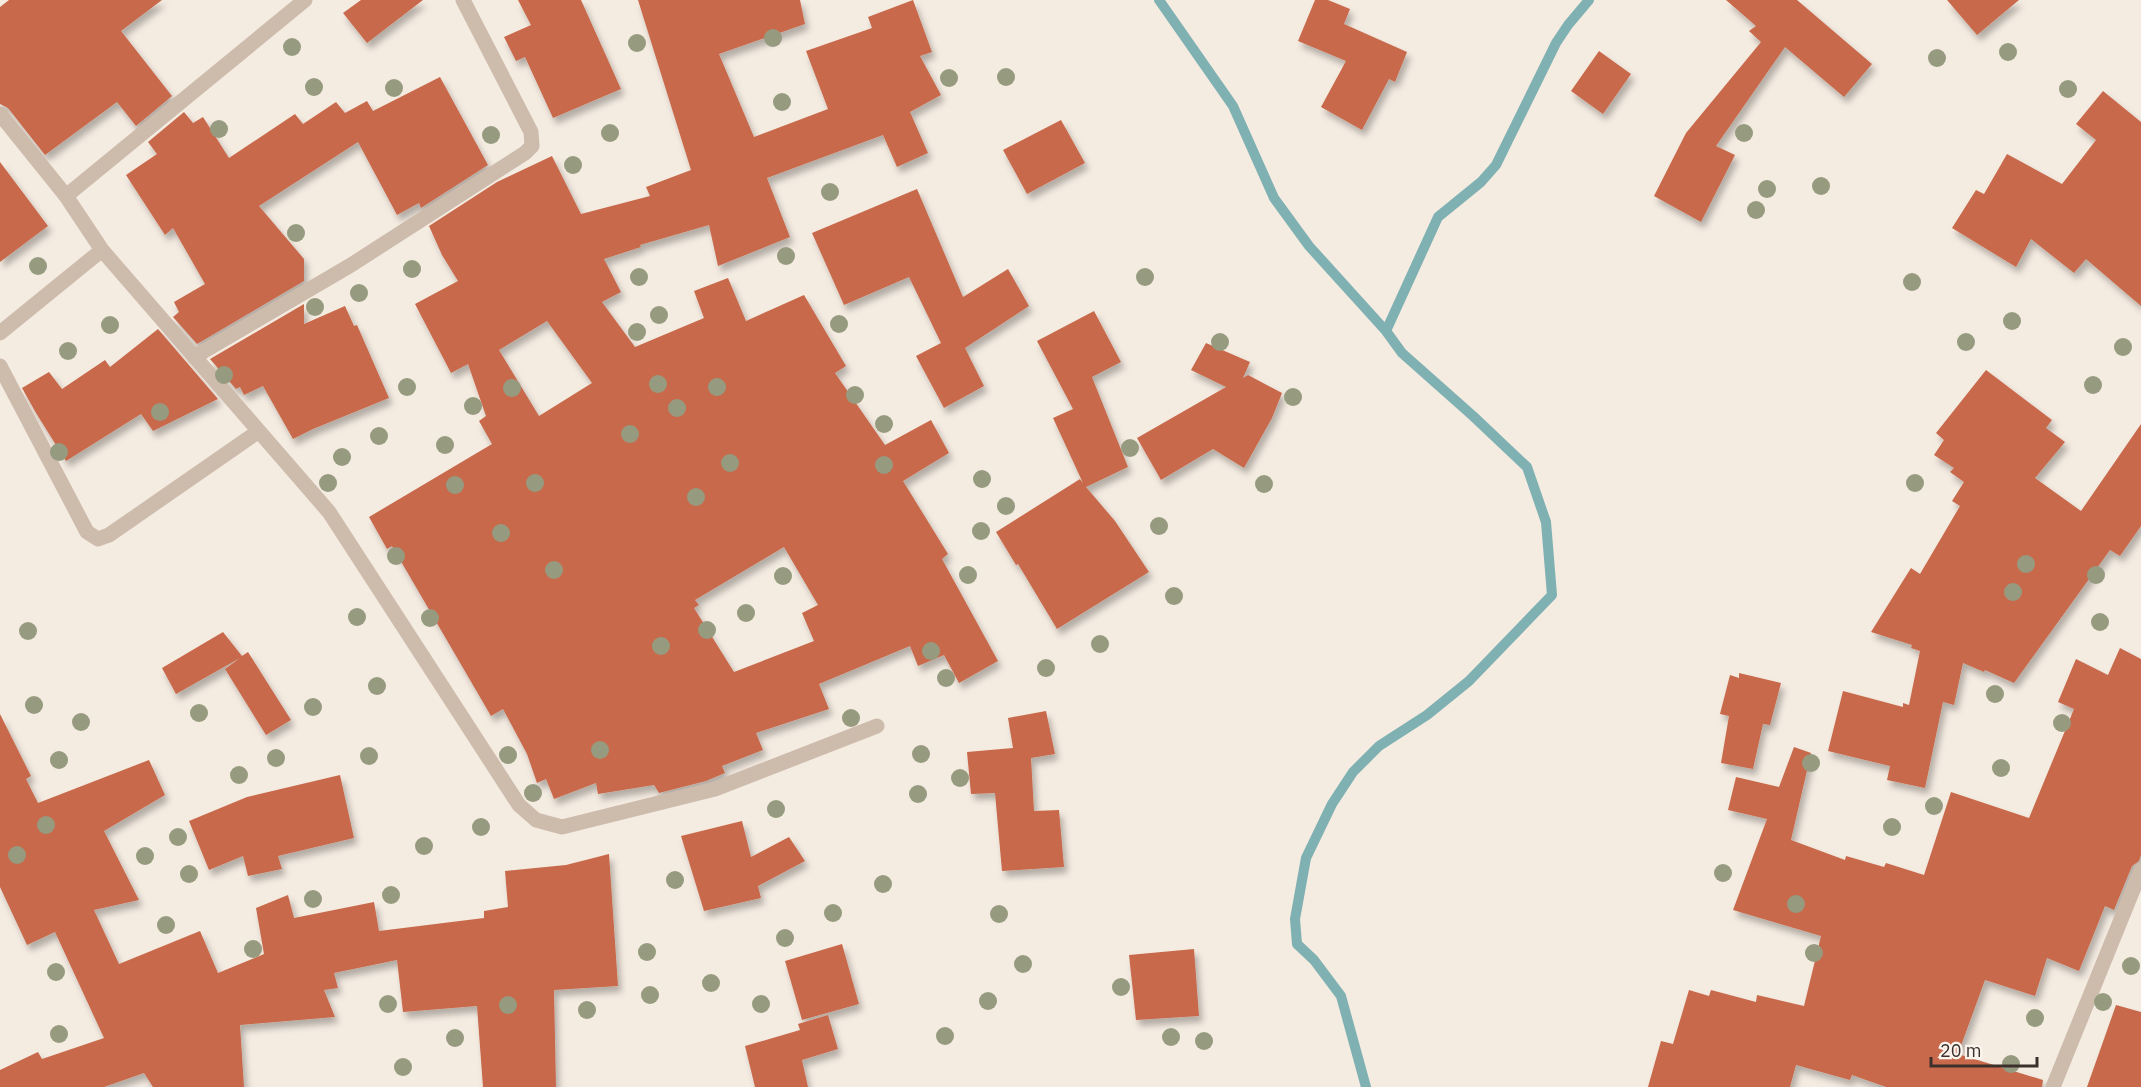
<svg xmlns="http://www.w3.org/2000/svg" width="2141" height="1087" viewBox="0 0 2141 1087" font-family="'IBM Plex Sans',sans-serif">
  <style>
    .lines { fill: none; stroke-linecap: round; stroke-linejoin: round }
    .stream { stroke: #7fb0b2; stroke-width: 10 }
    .building { fill: #c8694b; fill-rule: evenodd; filter: url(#shadow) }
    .minor { stroke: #cdbbac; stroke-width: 15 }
    .tree { fill: #969b7f }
  </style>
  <defs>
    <filter id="shadow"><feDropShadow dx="3.5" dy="6" stdDeviation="3" flood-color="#0004"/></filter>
  </defs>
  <rect width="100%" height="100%" fill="#f4ebe1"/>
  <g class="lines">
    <path class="stream" d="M1159,0L1233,106L1274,198L1309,246L1386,331L1402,353L1473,416L1527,467L1546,522L1552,595L1469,681L1427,715L1379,746L1353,772L1332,804L1306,858L1295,919L1297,944L1314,960L1341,996L1366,1087
      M1386,331L1438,217L1481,182L1496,165L1556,43L1568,25L1589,0"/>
  </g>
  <path class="building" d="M9,0H162L121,31L172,96L136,126L117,102L45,155L8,108L0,104V7Z
    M361,0H423L367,43L343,13Z
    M518,0H581L621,89L553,118L525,57L516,61L504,37L531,25Z
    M638,0H800L805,24L719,54L754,137L828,109L806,51L872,28L868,17L913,0L932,52L920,56L941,95L910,112L928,153L897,167L883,135L767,178L790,237L718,266L709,225L640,245L641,247L604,259L621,292L602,302L635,347L704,318L694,291L728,278L746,321L804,295L846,366L835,373L885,445L931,420L949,453L903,481L948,554L942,559L998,661L959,683L944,655L918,666L910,646L819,684L829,709L756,733L763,750L722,766L725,773L706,781L659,793L654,785L598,794L596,783L554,799L546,779L537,783L527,754L503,709L491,716L392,546L387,549L369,517L492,444L479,421L486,416L468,364L451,373L415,304L458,281L442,255L429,226L497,182L552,156L581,214L650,196L646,187L691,170ZM547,321L592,383L539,416L499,350ZM784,547L818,605L802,613L814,641L734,672L694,608L699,605L695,600Z
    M1315,0H1328L1350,9L1344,24L1407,52L1395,82L1389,79L1362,130L1321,107L1346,61L1298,41Z
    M1726,0H1797L1872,64L1844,97L1785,47L1716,146L1735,155L1701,222L1654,196L1686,133L1761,42L1749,31L1756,26Z
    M1947,0H2019L1977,35Z
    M1599,51L1631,74L1603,114L1571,91Z
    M440,77L488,165L421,208L419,203L397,215L358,142L259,206L304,259V281L197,344L173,317L179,312L174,302L205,284L173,228L165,235L126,175L157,154L148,142L184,112L193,123L203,117L229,158L295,114L303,124L336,102L345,113L367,101L373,111Z
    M2103,91L2141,122V306L2086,259L2074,273L2031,239L2016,267L1952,228L1976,190L1984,194L2007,154L2062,184L2096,140L2076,124Z
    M1061,120L1085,163L1027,194L1003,150Z
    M0,162L48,226L0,262Z
    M917,189L963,297L1008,269L1029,306L965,348L984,386L944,408L916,356L941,343L909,277L844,305L812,233Z
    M304,304V324L345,306L354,326L357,325L389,398L313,429L293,439L263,386L244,395L240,387L236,389L210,359Z
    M1094,311L1121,362L1092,377L1128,467L1086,487L1115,521L1149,572L1057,629L1018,564L1016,565L996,532L1080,479L1083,483L1053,418L1073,409L1037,341Z
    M158,329L218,399L153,431L141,414L66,461L36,413L22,388L49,372L62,389L105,360L110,367Z
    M1206,343L1250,362L1243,378L1248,375L1282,393L1272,418L1244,468L1213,449L1161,480L1137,438L1226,387L1191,370Z
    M1986,370L2052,420L2046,428L2065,442L2035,478L2081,511L2141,424V526L2120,556L2110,550L2014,683L1985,670L1984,672L1963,663L1954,705L1943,702L1925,788L1887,780L1890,766L1828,751L1843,691L1903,707V703L1909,705L1920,651L1911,648L1912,645L1871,632L1911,568L1920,574L1960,506L1952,501L1964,482L1950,472L1954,468L1934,455L1944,440L1936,433Z
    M223,632L242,656L248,652L291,720L266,735L225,669L240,658L176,694L162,668Z
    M2120,648L2141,659V855L2139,861L2132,866L2114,910L2105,906L2079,971L2047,958L2035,996L1985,980L1958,1054L2043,1080L2042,1087H1886L1852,1075L1850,1080L1796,1065L1790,1087H1648L1661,1041L1673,1044L1689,990L1709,996L1711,990L1756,1002L1757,995L1804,1006L1821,936L1733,910L1767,819L1728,810L1736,777L1779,787L1794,747L1811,753L1791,840L1845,860L1846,856L1884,867L1886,863L1924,875L1951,792L2029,818L2074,709L2058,702L2076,659L2108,675Z
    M1739,673L1781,683L1770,725L1763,724L1753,769L1721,763L1729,716L1720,714L1730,675L1739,678Z
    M1046,711L1055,754L1031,758L1034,811L1059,810L1064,867L1002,871L995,793L971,794L967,752L1013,748L1008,718Z
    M0,714L31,776L26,779L38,803L149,760L165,795L104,831L139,900L94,910L119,964L200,931L218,973L264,954L256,908L288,895L294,918L374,902L379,931L484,918V911L508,907L505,871L566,865L609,854L618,986L554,990L556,1087H483L477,1006L403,1012L397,960L334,973L338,988L324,990L335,1017L240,1025L244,1087H153L144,1073L104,1087H0V1070L38,1052L42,1059L104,1038L55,932L27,945L0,887Z
    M340,775L354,838L278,856L282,869L248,876L243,856L209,870L189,821L247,797Z
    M742,821L751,857L789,837L805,861L758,886L761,898L704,911L681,836Z
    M842,944L859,1004L802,1020L785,961Z
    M1194,949L1199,1016L1136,1020L1129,955Z
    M2116,1005L2141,1012V1087H2087Z
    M828,1015L838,1049L802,1060L808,1087H755L745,1046L800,1030L798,1024Z"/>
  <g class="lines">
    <path class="minor" d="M0,114L66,196L102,250L329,512L519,805L536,820L562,827L715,789L877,726
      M66,196L305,0
      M0,333L102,250
      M194,357L351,265L525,153L532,146L531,132L463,0
      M0,366L87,532L98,539L109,535L259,431
      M2053,1087L2141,870"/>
  </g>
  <g class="tree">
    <circle cx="773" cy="38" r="9"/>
    <circle cx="637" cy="43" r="9"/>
    <circle cx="292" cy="47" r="9"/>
    <circle cx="2008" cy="52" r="9"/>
    <circle cx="1937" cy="58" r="9"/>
    <circle cx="1006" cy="77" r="9"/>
    <circle cx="949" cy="78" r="9"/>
    <circle cx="314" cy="87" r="9"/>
    <circle cx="394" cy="88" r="9"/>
    <circle cx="2068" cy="89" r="9"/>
    <circle cx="782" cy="102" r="9"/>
    <circle cx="219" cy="129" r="9"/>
    <circle cx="610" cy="133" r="9"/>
    <circle cx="1744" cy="133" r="9"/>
    <circle cx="491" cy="135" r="9"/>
    <circle cx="573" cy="165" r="9"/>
    <circle cx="1821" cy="186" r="9"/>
    <circle cx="1767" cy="189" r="9"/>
    <circle cx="830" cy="192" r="9"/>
    <circle cx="1756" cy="210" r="9"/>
    <circle cx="296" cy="233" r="9"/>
    <circle cx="786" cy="256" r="9"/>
    <circle cx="38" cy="266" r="9"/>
    <circle cx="412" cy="269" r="9"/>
    <circle cx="639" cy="277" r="9"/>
    <circle cx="1145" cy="277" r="9"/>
    <circle cx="1912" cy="282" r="9"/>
    <circle cx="359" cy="293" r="9"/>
    <circle cx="315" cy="307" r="9"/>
    <circle cx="659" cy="315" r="9"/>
    <circle cx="2012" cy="321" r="9"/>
    <circle cx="839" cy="324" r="9"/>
    <circle cx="110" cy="325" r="9"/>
    <circle cx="637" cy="332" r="9"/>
    <circle cx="1220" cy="342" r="9"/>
    <circle cx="1966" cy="342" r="9"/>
    <circle cx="2123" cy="347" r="9"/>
    <circle cx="68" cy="351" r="9"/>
    <circle cx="224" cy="375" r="9"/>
    <circle cx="658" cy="384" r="9"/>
    <circle cx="2093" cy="385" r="9"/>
    <circle cx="407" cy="387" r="9"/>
    <circle cx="717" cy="387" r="9"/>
    <circle cx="512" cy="388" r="9"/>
    <circle cx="855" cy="395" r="9"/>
    <circle cx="1293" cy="397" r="9"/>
    <circle cx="473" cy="406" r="9"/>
    <circle cx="677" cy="408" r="9"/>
    <circle cx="160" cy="412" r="9"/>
    <circle cx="884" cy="424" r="9"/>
    <circle cx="630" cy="434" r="9"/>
    <circle cx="379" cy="436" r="9"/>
    <circle cx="445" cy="445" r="9"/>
    <circle cx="1130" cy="448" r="9"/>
    <circle cx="59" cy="452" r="9"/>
    <circle cx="342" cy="457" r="9"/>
    <circle cx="730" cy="463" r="9"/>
    <circle cx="884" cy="465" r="9"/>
    <circle cx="982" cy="479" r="9"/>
    <circle cx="328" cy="483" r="9"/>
    <circle cx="535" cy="483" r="9"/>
    <circle cx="1915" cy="483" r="9"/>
    <circle cx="1264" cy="484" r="9"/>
    <circle cx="455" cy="485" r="9"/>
    <circle cx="696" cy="497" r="9"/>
    <circle cx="1006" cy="506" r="9"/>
    <circle cx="1159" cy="526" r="9"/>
    <circle cx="981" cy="531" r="9"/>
    <circle cx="501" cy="533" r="9"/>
    <circle cx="396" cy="556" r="9"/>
    <circle cx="2026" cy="564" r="9"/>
    <circle cx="554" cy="570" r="9"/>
    <circle cx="968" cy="575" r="9"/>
    <circle cx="2096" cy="575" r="9"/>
    <circle cx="783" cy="576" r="9"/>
    <circle cx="2013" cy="592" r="9"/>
    <circle cx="1174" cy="596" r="9"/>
    <circle cx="746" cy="613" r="9"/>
    <circle cx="357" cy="617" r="9"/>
    <circle cx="430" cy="618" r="9"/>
    <circle cx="2100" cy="622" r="9"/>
    <circle cx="707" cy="630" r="9"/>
    <circle cx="28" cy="631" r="9"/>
    <circle cx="1100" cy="644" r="9"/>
    <circle cx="661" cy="646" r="9"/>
    <circle cx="931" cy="651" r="9"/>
    <circle cx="1046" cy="668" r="9"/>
    <circle cx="946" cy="678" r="9"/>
    <circle cx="377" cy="686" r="9"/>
    <circle cx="1995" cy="694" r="9"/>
    <circle cx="34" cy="705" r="9"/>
    <circle cx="313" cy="707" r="9"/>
    <circle cx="199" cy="713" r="9"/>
    <circle cx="851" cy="718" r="9"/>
    <circle cx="81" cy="722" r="9"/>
    <circle cx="2062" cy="723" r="9"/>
    <circle cx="600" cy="750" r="9"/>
    <circle cx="921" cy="754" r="9"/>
    <circle cx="508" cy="755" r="9"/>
    <circle cx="369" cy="756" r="9"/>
    <circle cx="276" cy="758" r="9"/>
    <circle cx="59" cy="760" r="9"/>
    <circle cx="1811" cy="763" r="9"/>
    <circle cx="2001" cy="768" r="9"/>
    <circle cx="239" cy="775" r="9"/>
    <circle cx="960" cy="778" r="9"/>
    <circle cx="533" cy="793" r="9"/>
    <circle cx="918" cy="794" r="9"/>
    <circle cx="1934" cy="806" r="9"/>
    <circle cx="776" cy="809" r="9"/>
    <circle cx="46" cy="825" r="9"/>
    <circle cx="481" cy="827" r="9"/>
    <circle cx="1892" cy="827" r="9"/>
    <circle cx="178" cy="837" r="9"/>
    <circle cx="424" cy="846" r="9"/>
    <circle cx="17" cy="855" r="9"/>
    <circle cx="145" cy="856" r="9"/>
    <circle cx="1723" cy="873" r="9"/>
    <circle cx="189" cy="874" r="9"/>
    <circle cx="675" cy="880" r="9"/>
    <circle cx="883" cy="884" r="9"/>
    <circle cx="391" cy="895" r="9"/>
    <circle cx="313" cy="899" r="9"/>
    <circle cx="1796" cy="904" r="9"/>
    <circle cx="833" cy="913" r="9"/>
    <circle cx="999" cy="914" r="9"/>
    <circle cx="166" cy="925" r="9"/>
    <circle cx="785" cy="938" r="9"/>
    <circle cx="253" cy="949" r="9"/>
    <circle cx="647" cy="952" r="9"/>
    <circle cx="1814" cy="953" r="9"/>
    <circle cx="1023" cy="964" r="9"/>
    <circle cx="2131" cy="966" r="9"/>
    <circle cx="56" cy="972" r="9"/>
    <circle cx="711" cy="983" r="9"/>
    <circle cx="1121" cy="987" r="9"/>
    <circle cx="650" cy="995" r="9"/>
    <circle cx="988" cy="1001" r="9"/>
    <circle cx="2103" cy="1002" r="9"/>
    <circle cx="388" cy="1004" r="9"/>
    <circle cx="761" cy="1004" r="9"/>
    <circle cx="508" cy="1005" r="9"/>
    <circle cx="587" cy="1010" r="9"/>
    <circle cx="2035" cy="1018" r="9"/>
    <circle cx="59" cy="1034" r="9"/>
    <circle cx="945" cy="1036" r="9"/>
    <circle cx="1171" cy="1037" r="9"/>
    <circle cx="455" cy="1038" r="9"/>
    <circle cx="1204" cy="1041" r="9"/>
    <circle cx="2011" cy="1064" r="9"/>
    <circle cx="403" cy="1067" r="9"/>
  </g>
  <path d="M1931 1057v9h106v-9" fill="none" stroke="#3b302b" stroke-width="3"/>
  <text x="1940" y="1057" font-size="18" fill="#3b302b" stroke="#fbf5ee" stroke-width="4.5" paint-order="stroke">20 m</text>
</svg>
